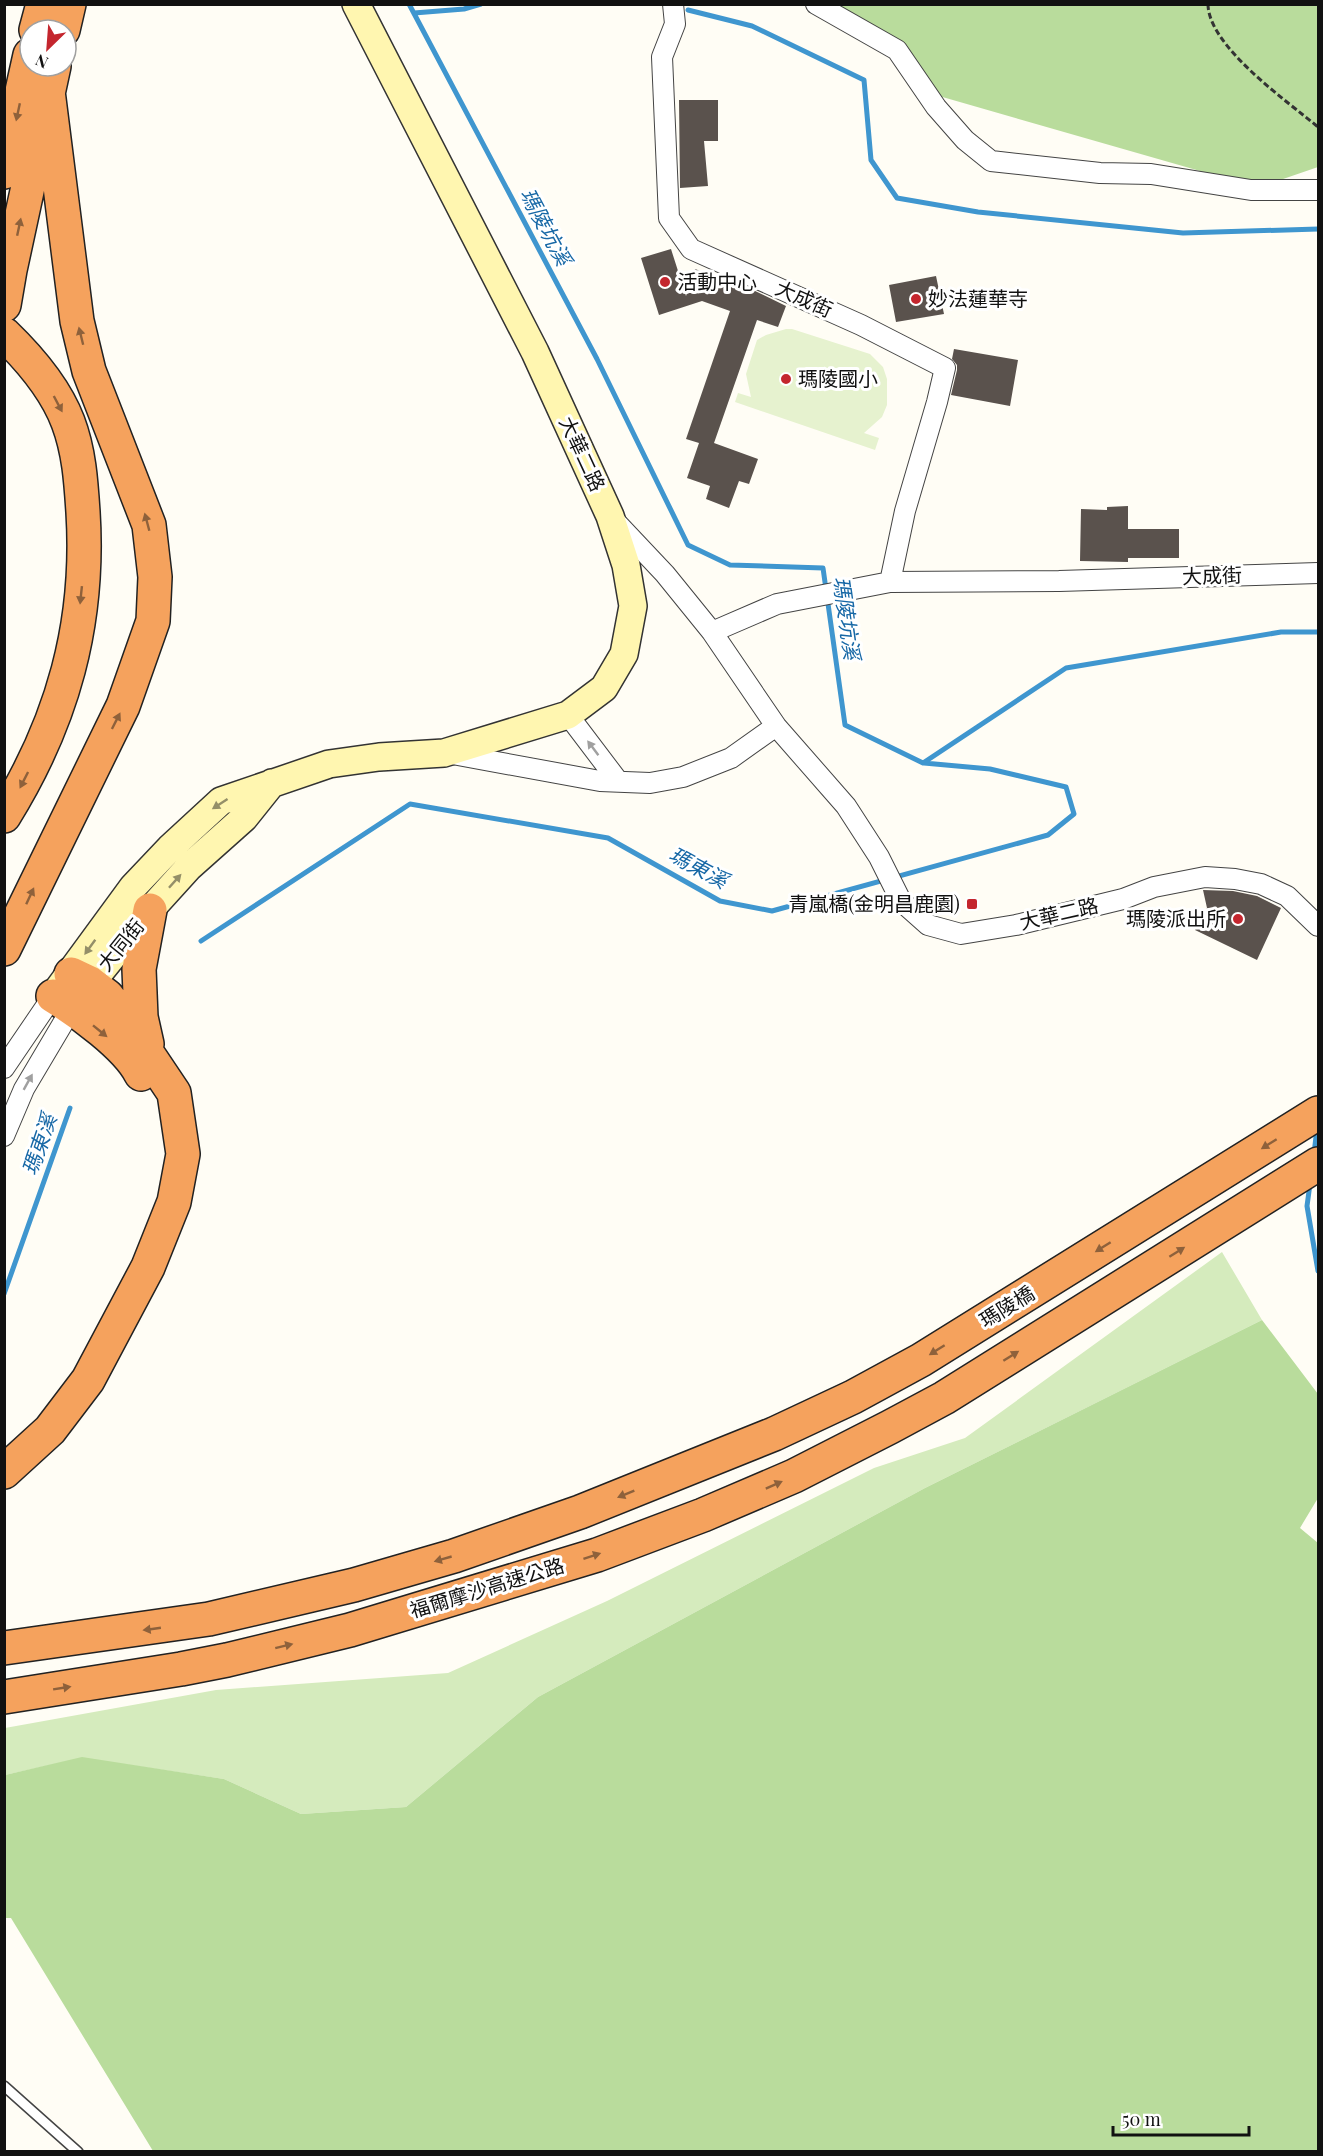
<svg xmlns="http://www.w3.org/2000/svg" width="1323" height="2156" viewBox="0 0 1323 2156" font-family="'Playfair Display','Noto Sans TC',serif">
  <style>
    .green { fill: #d5ebbd }
    .forest { fill: #b9dc9c }
    .pitch { fill: #e6f2cf }
    .lines { fill: none; stroke-linecap: round; stroke-linejoin: round }
    .stream { stroke: #3f96cf; stroke-width: 5 }
    .building { fill: #5a524d }
    .lane-casing { stroke: #444; stroke-width: 12 }
    .street-casing { stroke: #444; stroke-width: 22 }
    .secondary-casing { stroke: #333; stroke-width: 30 }
    .highway-casing { stroke: #222; stroke-width: 36 }
    .path { stroke: #333; stroke-width: 3; stroke-dasharray: 6 3; stroke-linecap: butt }
    .lane { stroke: #fff; stroke-width: 9 }
    .street { stroke: #fff; stroke-width: 20 }
    .secondary { stroke: #fff6b0; stroke-width: 27 }
    .highway { stroke: #f5a25d; stroke-width: 33 }
    .oneway { fill: #8e613b }
    .oneway2 { fill: #a0a0a0 }
    .oneway3 { fill: #948f68 }
    .poi-dot { fill: #c4262e; stroke: #fff; stroke-width: 2 }
    .labels { text-anchor: middle; stroke-width: 6; stroke-linejoin: round; paint-order: stroke }
    .poi-label { font-size: 20px; fill: #111; stroke: #fff; text-anchor: start }
    .street-label { font-size: 20px; fill: #111; stroke: #fff }
    .water-label { font-size: 21px; font-style: italic; fill: #1768a6; stroke: #fff }
  </style>
  <rect width="100%" height="100%" fill="#fffdf5"/>
  <path class="green" d="M1222,1252L1262,1320L925,1488L538,1697L406,1807L301,1814L224,1779L82,1758L5,1775V1728L216,1690L448,1673L607,1601L874,1468L965,1438Z"/>
  <path class="forest" d="M835,5H1318V167L1251,190L1200,171L939,96L902,43Z
    M1262,1320L1318,1394V1498L1300,1528L1318,1543V2151H153L11,1918H5V1775L82,1757L224,1779L301,1814L406,1807L538,1697L925,1488Z"/>
  <path class="pitch" d="M786,329H792L870,354L883,367L887,379V405L882,417L864,433L879,438L875,450L735,402L738,393L751,397L746,374L757,340L766,335Z"/>
  <g class="lines">
    <path class="stream" d="M409,4L597,359L688,545L730,565L823,568L845,725L923,763L1066,668L1281,632H1318
      M688,10L752,26L864,80L871,160L897,198L978,212L1183,233L1318,229
      M414,13L464,9L481,4
      M201,941L410,804L608,838L720,901L772,911L1048,835L1074,814L1066,787L990,769L924,763
      M1314,1154L1317,1128
      M1310,1184L1307,1206L1318,1271
      M4,1294L70,1108"/>
  </g>
  <path class="building" d="M679,100H718V141H704L708,186L680,188Z
    M671,249L686,296L695,269L753,290L786,306L778,327L757,320L714,443L758,459L749,484L739,481L729,508L706,499L710,486L687,478L699,443L686,439L730,311L702,301L659,315L641,258Z
    M936,276L944,314L896,322L889,285Z
    M954,349L1018,360L1010,406L951,395L957,370V365L952,359Z
    M1128,506V529H1179V558H1128V562L1080,561L1081,509L1107,510V507Z
    M1203,890L1233,891L1257,896L1281,908L1257,960L1195,930L1207,908Z"/>
  <g class="lines">
    <g class="lane-casing">
      <path id="lane" d="M4,2086L78,2152"/>
    </g>
    <g class="street-casing">
      <path id="street" d="M673,4L675,24L662,57L669,218L691,249L861,325L945,368L937,402L905,511L890,582L1059,581L1318,573
        M816,4L897,50L936,107L965,140L991,161L1100,173L1151,174L1251,190H1318
        M615,521L665,574L712,632L776,726L846,806L879,857L901,901L928,925L961,934L1016,925L1123,899L1154,887L1205,877L1235,879L1261,884L1287,896L1318,926
        M712,632L777,604L890,582
        M568,715L618,781
        M447,753L600,781L650,783L683,777L731,758L776,726
        M4,1068L53,996
        M4,1136L24,1089L72,1008"/>
    </g>
    <g class="secondary-casing">
      <path id="secondary" d="M59,988L133,887L170,848L221,801L329,764L379,757L444,753L568,715L604,688L624,654L633,606L626,565L610,516L535,352L356,4
        M78,999L150,910L189,867L244,818L272,783"/>
    </g>
    <g class="highway-casing">
      <path id="highway" d="M36,30L43,4
        M63,30L69,4
        M4,172L30,55
        M4,305L10,270L54,66
        M4,334C30,359 55,388 68,422C79,451 81,481 83,512C90,623 63,721 4,816
        M4,949L123,706L153,621L155,577L149,525L89,371L77,321L48,91
        M53,996C79,1012 127,1046 141,1074
        M147,1044L141,1017L139,969L150,910
        M4,1472L50,1430L88,1380L148,1267L174,1202L183,1154L174,1093L123,1017L107,996L90,983L71,974
        M4,1648L209,1619L354,1585L454,1556L580,1512L774,1434L853,1397L921,1360L1318,1113
        M4,1697L181,1669L227,1660L350,1630L597,1555L703,1515L794,1476L890,1427L944,1398L1318,1164"/>
    </g>
    <path class="path" d="M1208,4C1208,46 1287,101 1318,127"/>
    <use href="#lane" class="lane"/>
    <use href="#street" class="street"/>
    <use href="#secondary" class="secondary"/>
    <use href="#highway" class="highway"/>
  </g>
  <defs><path id="oneway-solid" d="M-6-.8H1V-3.2L6.5 0L1 3.2V.8H-6Z" transform="scale(1.5)"/></defs>
  <g class="oneway">
    <use href="#oneway-solid" transform="translate(18 112) rotate(102)"/>
    <use href="#oneway-solid" transform="translate(19 227) rotate(-78)"/>
    <use href="#oneway-solid" transform="translate(81 336) rotate(-104)"/>
    <use href="#oneway-solid" transform="translate(58 404) rotate(62)"/>
    <use href="#oneway-solid" transform="translate(147 522) rotate(-105)"/>
    <use href="#oneway-solid" transform="translate(81 595) rotate(96)"/>
    <use href="#oneway-solid" transform="translate(116 721) rotate(-63)"/>
    <use href="#oneway-solid" transform="translate(24 780) rotate(117)"/>
    <use href="#oneway-solid" transform="translate(30 896) rotate(-65)"/>
    <use href="#oneway-solid" transform="translate(100 1031) rotate(39)"/>
    <use href="#oneway-solid" transform="translate(1269 1144) rotate(148)"/>
    <use href="#oneway-solid" transform="translate(1103 1247) rotate(148)"/>
    <use href="#oneway-solid" transform="translate(1177 1252) rotate(-32)"/>
    <use href="#oneway-solid" transform="translate(937 1350) rotate(148)"/>
    <use href="#oneway-solid" transform="translate(1011 1356) rotate(-32)"/>
    <use href="#oneway-solid" transform="translate(774 1485) rotate(-24)"/>
    <use href="#oneway-solid" transform="translate(626 1494) rotate(158)"/>
    <use href="#oneway-solid" transform="translate(592 1556) rotate(-18)"/>
    <use href="#oneway-solid" transform="translate(443 1559) rotate(164)"/>
    <use href="#oneway-solid" transform="translate(152 1629) rotate(172)"/>
    <use href="#oneway-solid" transform="translate(284 1646) rotate(-14)"/>
    <use href="#oneway-solid" transform="translate(62 1688) rotate(-9)"/>
  </g>
  <g class="oneway2">
    <use href="#oneway-solid" transform="translate(593 748) rotate(-127)"/>
    <use href="#oneway-solid" transform="translate(28 1082) rotate(-61)"/>
  </g>
  <g class="oneway3">
    <use href="#oneway-solid" transform="translate(220 804) rotate(147)"/>
    <use href="#oneway-solid" transform="translate(175 881) rotate(-48)"/>
    <use href="#oneway-solid" transform="translate(90 947) rotate(126)"/>
  </g>
  <g class="poi-dot">
    <circle cx="665" cy="282" r="6"/>
    <circle cx="916" cy="299" r="6"/>
    <circle cx="786" cy="379" r="6"/>
    <rect x="966" y="898" width="12" height="12" rx="3"/>
    <circle cx="1238" cy="919" r="6"/>
  </g>
  <g class="labels">
    <g class="poi-label">
      <text x="677" y="289">活動中心</text>
      <text x="928" y="306">妙法蓮華寺</text>
      <text x="798" y="386">瑪陵國小</text>
      <text x="960" y="911" text-anchor="end">青嵐橋(金明昌鹿園)</text>
      <text x="1226" y="926" text-anchor="end">瑪陵派出所</text>
    </g>
    <g class="street-label">
      <text transform="translate(804 299) rotate(24)" y="7">大成街</text>
      <text transform="translate(582 454) rotate(65)" y="7">大華二路</text>
      <text transform="translate(1212 576) rotate(-2)" y="7">大成街</text>
      <text transform="translate(1059 914) rotate(-13)" y="7">大華二路</text>
      <text transform="translate(121 945) rotate(-51)" y="7">大同街</text>
      <text transform="translate(1007 1307) rotate(-32)" y="7">瑪陵橋</text>
      <text transform="translate(487 1588) rotate(-17)" y="7">福爾摩沙高速公路</text>
    </g>
    <g class="water-label">
      <text transform="translate(545 227) rotate(62)" y="7">瑪陵坑溪</text>
      <text transform="translate(846 618) rotate(82)" y="7">瑪陵坑溪</text>
      <text transform="translate(698 868) rotate(28)" y="7">瑪東溪</text>
      <text transform="translate(40 1145) rotate(-71)" y="7">瑪東溪</text>
    </g>
  </g>
  <rect width="1323" height="2156" fill="none" stroke="#111111" stroke-width="12"/>
  <g transform="translate(48 48) rotate(205)"><circle r="28" fill="#ffffff" stroke="#a0a0a0" stroke-width="1.5"/>
  <path d="M0-4.5L10 22L0 15L-10 22Z" fill="#c4262e"/>
  <text y="-9" font-size="16" font-weight="bold" text-anchor="middle" fill="#111111">N</text>
  </g>
  <path d="M1113 2126v9h136v-9" fill="none" stroke="#111111" stroke-width="3"/>
  <text x="1122" y="2126" font-size="18" fill="#111111" stroke="#ffffff" stroke-width="4.5" paint-order="stroke">50 m</text>
</svg>
